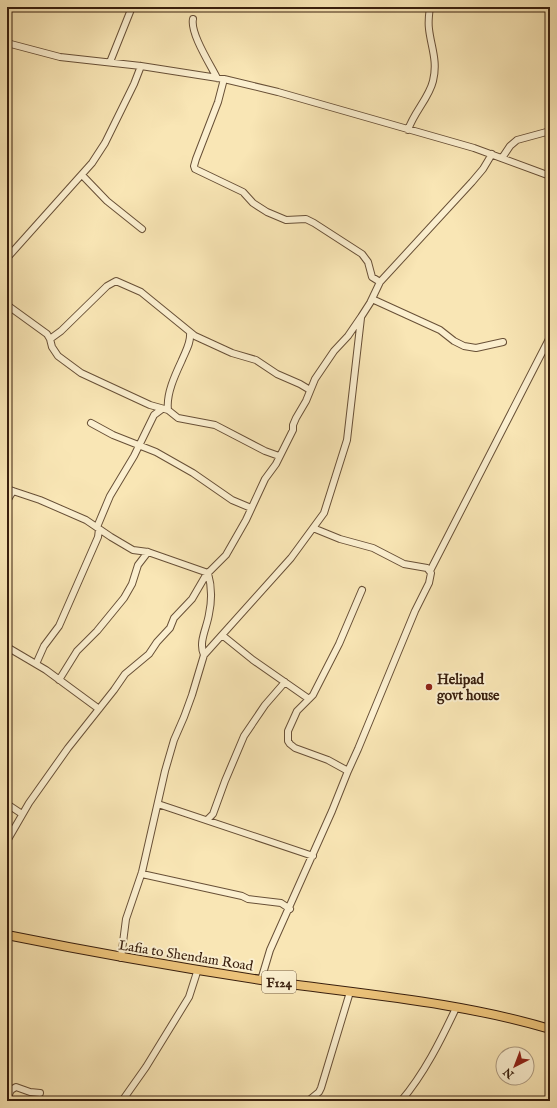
<svg xmlns="http://www.w3.org/2000/svg" width="557" height="1108" viewBox="0 0 557 1108" font-family="'IM FELL English',serif">
  <style>
    .lines { fill: none; stroke-linecap: round; stroke-linejoin: round }
    .minor-casing { stroke: #685037; stroke-width: 8 }
    .major-casing { stroke: #381e0d; stroke-width: 10 }
    .minor { stroke: #fbefcf; stroke-width: 6 }
    .major { stroke: #ecc37a; stroke-width: 8 }
    .poi-dot { fill: #8f2418; stroke: #fbefcf; stroke-width: 1.5 }
    .labels { text-anchor: middle; stroke-width: 4; stroke-linejoin: round; paint-order: stroke }
    .shield { fill: #fbefcf; stroke: #725d47; stroke-width: 1 }
    .shield-label { font-size: 13px; font-weight: bold; fill: #381e0d }
    .poi-label { font-size: 14px; font-weight: bold; fill: #381e0d; stroke: #fbefcf; text-anchor: start }
    .street-label { font-size: 14px; fill: #381e0d; stroke: #fbefcf }
  </style>
  <rect width="100%" height="100%" fill="#f9e6b5"/>
  <filter id="stains"><feTurbulence type="fractalNoise" baseFrequency=".005" numOctaves="4"/><feColorMatrix values="0 0 0 0 .2 0 0 0 0 .09 0 0 0 0 .02 0 0 0 .5 -.17"/></filter>
  <radialGradient id="worn" r=".72"><stop offset=".6" stop-color="#630" stop-opacity="0"/><stop offset="1" stop-color="#630" stop-opacity=".3"/></radialGradient>
  <g class="lines">
    <g class="minor-casing">
      <path id="minor" d="M193,19C190,33 210,64 217,78
        M7,43L60,57L141,66L224,79L278,92L474,148L550,176
        M110,62L132,7
        M224,79L218,102L196,159L194,166L195,169L243,192L253,203L267,212L286,220L306,219L314,223L362,254L368,262L372,277L380,282
        M408,130C414,112 429,98 433,81C438,61 431,47 429,29C428,22 429,14 430,7
        M502,158L510,146L517,140L550,131
        M82,175L107,201L142,229
        M7,258L92,163L105,143L134,84L141,66
        M372,299L440,330L454,341L464,346L476,348L503,342
        M7,305L47,334L50,339L52,347L58,356L81,373L150,405L168,410L178,418L215,425L265,451L279,456
        M50,339L61,331L107,286L116,281L141,292L195,336L232,353L256,360L277,374L300,384L310,390
        M168,410C166,394 175,375 182,360C186,350 191,343 190,333
        M91,423L113,435L156,452L193,473L232,500L251,508
        M7,489L40,500L86,520L111,537L133,550L148,552L208,573C212,587 212,600 209,614C207,628 198,642 204,655
        M7,501L13,491
        M97,527L110,496L134,456L154,415L162,409
        M313,528L340,539L373,548L404,564L427,568L431,573L429,583L415,611L358,749L348,771
        M430,571L550,337
        M222,635L253,660L309,699
        M7,647L46,670L99,709
        M36,664L44,646L59,626L98,537L99,529
        M59,680L77,651L97,631L124,598L132,584L138,565L148,552
        M7,804L22,814
        M158,804L313,856
        M207,820L213,814L225,781L244,736L265,705L285,682
        M7,841L29,803L68,748L114,690L125,674L149,654L157,642L170,628L174,618L192,599L206,575L226,555L246,520L265,479L276,464L293,430V425L296,418L306,401L315,379L334,351L348,336L361,317L370,303L380,282L472,182L483,169L492,154
        M142,874L242,896L248,899L281,903L290,909
        M121,958L126,919L142,872L165,771L174,740L184,717L192,695L204,655L291,558L324,513L347,440L361,318
        M261,980L270,950L332,811L348,771L328,760L295,748L290,744L288,741V731L297,711L313,695L315,691L339,644L362,590
        M7,1099L11,1090L16,1087L30,1092L40,1093
        M122,1101L146,1067L189,997L198,969
        M308,1101L319,1092L321,1088L350,992
        M401,1101C424,1074 441,1040 456,1008"/>
    </g>
    <g class="major-casing">
      <path id="major" d="M7,935C91,952 176,967 261,980C357,994 456,1001 550,1029"/>
    </g>
    <use href="#minor" class="minor"/>
    <use href="#major" class="major"/>
  </g>
  <circle class="poi-dot" cx="429" cy="687" r="4"/>
  <g class="labels">
    <rect class="shield" x="262" y="971" width="34" height="22" rx="3"/>
    <g class="shield-label">
      <text x="279" y="987">F124</text>
    </g>
    <g class="poi-label">
      <text x="437" y="684">Helipad<tspan x="437" dy="16">govt house</tspan></text>
    </g>
    <g class="street-label">
      <text transform="translate(186 955) rotate(9)" y="5">Lafia to Shendam Road</text>
    </g>
  </g>
  <rect width="557" height="1108" fill="none" stroke="#f9e6b5" stroke-width="24"/>
  <rect x="8" y="8" width="541" height="1092" fill="none" stroke="#381e0d" stroke-width="2"/>
  <rect x="12" y="12" width="533" height="1084" fill="none" stroke="#381e0d"/>
  <g transform="translate(515 1066) rotate(222)"><circle r="19" fill="#fbefcf" stroke="#ad9b81"/>
  <path d="M0-3L7 15L0 10L-7 15Z" fill="#8f2418"/>
  <text y="-6" font-size="11" font-weight="bold" text-anchor="middle" fill="#381e0d">N</text>
  </g>
  <rect width="100%" height="100%" filter="url(#stains)"/>
  <rect width="100%" height="100%" fill="url(#worn)"/>
</svg>
